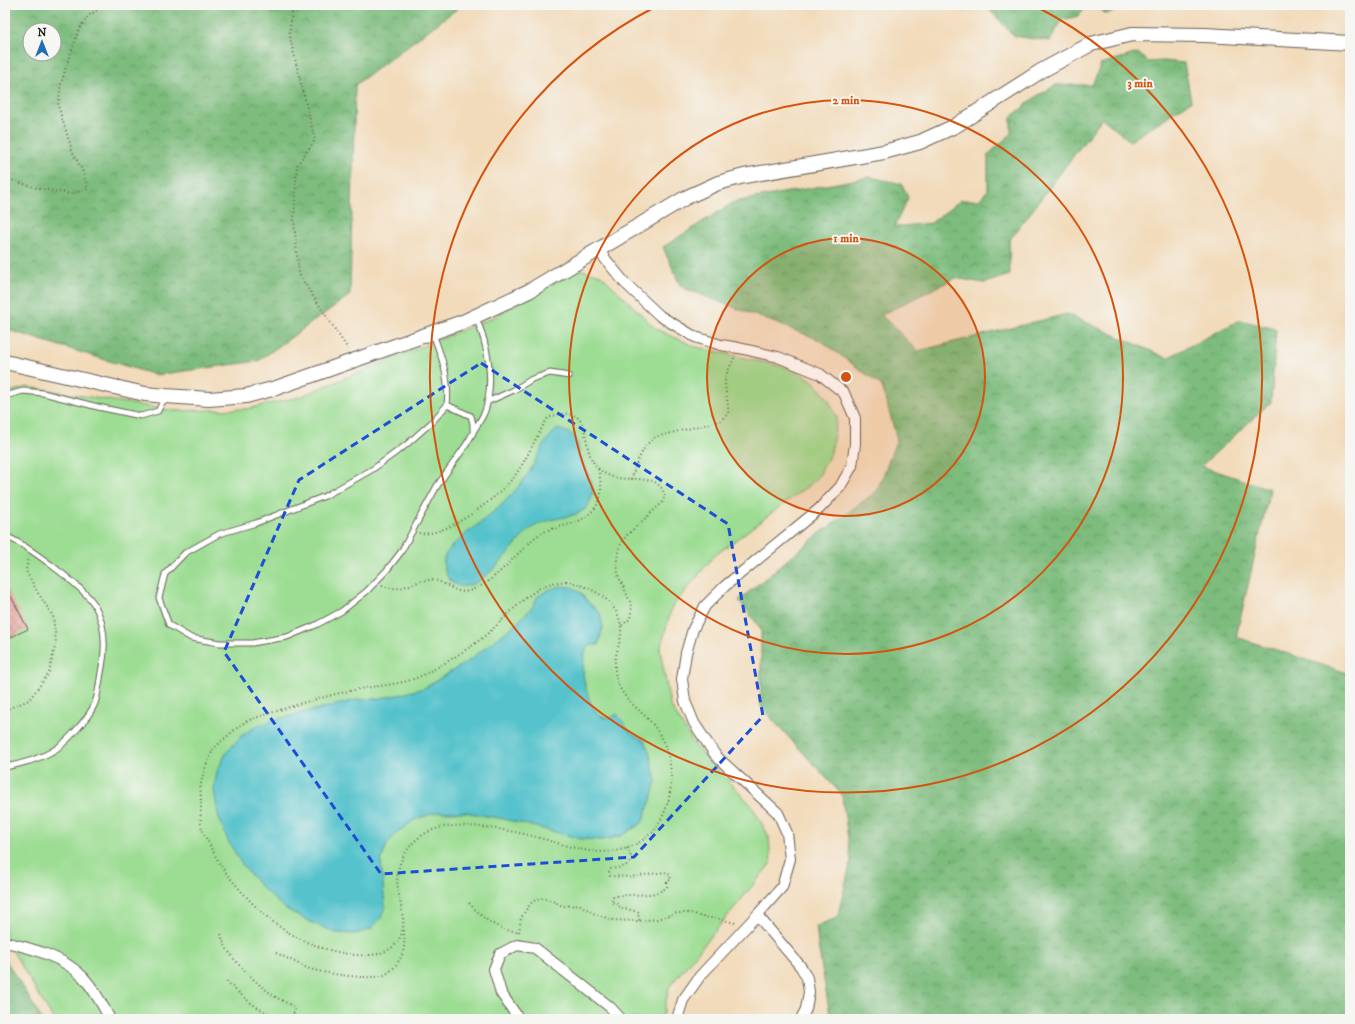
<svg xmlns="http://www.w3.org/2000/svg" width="1355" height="1024" viewBox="0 0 1355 1024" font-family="'IM FELL DW Pica',serif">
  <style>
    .forest { fill: url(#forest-crowns); stroke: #4c6c4c; fill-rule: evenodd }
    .green { fill: #9cdd93; stroke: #5c7c58 }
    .water { fill: #56c3cc; stroke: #397074 }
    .building { fill: url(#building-cross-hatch) }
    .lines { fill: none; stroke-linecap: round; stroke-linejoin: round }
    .service-casing { stroke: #675f54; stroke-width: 7 }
    .minor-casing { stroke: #675f54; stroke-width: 12 }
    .secondary-casing { stroke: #675f54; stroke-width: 16 }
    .path { stroke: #675f54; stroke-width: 2; stroke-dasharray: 1 3; stroke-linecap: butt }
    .service { stroke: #fff; stroke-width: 5 }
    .minor { stroke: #fff; stroke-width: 10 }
    .secondary { stroke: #fff; stroke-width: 14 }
    .marked { fill: none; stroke: #1d4ed8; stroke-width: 3; stroke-dasharray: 8 5; stroke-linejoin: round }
    .ring { fill: none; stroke: #d4530e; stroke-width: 2 }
    .centre { fill: #d4530e; stroke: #f6f6f2; stroke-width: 2 }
    .ring-label { font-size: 12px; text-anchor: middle; font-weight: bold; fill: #d4530e; stroke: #f6f6f2; stroke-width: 4; stroke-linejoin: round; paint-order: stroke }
  </style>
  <defs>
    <pattern id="forest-crowns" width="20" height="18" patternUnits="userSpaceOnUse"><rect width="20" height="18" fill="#7dbc7d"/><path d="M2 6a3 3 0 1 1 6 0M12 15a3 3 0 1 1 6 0" fill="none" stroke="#669866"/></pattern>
    <pattern id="building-cross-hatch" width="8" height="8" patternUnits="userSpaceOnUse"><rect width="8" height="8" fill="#e49a93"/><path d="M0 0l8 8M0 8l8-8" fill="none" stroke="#b87d77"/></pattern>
  </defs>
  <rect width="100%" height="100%" fill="#f6f6f2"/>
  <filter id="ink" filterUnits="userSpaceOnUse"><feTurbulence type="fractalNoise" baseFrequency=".025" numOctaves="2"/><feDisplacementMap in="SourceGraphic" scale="8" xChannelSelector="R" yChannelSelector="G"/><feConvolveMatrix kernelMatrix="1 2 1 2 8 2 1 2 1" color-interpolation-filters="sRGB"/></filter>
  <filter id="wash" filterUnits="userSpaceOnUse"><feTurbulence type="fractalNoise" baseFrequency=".012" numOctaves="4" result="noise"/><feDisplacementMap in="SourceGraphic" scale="16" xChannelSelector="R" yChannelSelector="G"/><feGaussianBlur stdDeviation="0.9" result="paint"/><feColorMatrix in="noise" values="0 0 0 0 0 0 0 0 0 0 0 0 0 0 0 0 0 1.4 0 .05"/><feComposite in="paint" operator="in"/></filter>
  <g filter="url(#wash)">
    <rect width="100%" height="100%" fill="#f2dbbb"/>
    <path class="forest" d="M5,5H462L355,85L350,295L258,361L155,375L5,329ZM30,30H54V54H30Z
      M955,5H1087L1078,16L1062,20L1050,41L1014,36L986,6L964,11Z
      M1095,5H1130L1106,14Z
      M1138,53L1148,62L1164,61L1184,63L1191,101L1130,141L1102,118L1009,241L1010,275L984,283L955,278L881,315L918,351L1067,314L1167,358L1240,320L1276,329L1271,402L1201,466L1270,489L1236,637L1350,674V1019H856L830,1014L819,951L816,926L837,918L851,861L842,795L761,707V629L739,600L819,534L877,491L897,439L882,386L820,340L681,287L663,247L734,202L870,177L902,184L908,198L894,227L931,223L961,200H979L988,190V155L1011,134V117L1037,96L1056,85H1092L1101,64Z
      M5,959L42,1019H5Z"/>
    <path class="green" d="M578,269L601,275L656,329L696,347L789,368L812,380L828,399L837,418L831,452L817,479L714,556L672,607L660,650L670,705L696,747L752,806L769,837L771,863L669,987L662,1019H53L5,938V393L28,387L175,411L247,409L299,397L494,317Z"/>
    <path class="water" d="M558,429C563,431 570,432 574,436C579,442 578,447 580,453C584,469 599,484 590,501C589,504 587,507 585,509C570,521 545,515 527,532C512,546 477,600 453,583C446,578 441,564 445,556C451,544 464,535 475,527C488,516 502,506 513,493C519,486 526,477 531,469C539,455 544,439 558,429Z
      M560,586L572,587L580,592L588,602L600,613L603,627L598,645H593L587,647C584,655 583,663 583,672C584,687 595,732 617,714L630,732L645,741L650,755L656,781L651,800L642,823L621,836L603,840L582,839L504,819L464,812H437L414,820L395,834L386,846L381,862L385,907L381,918L371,929L356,934L336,933L308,921L284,908L260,886L243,866L228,841L218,815L214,789L217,771L226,753L241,736L257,726L274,720L356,700L374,699L398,695L424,688L467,662L516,624L534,605L537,597L548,590Z"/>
    <g id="blocks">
      <path class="building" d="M5,585L28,629L5,640Z
        M216,1016H229L236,1019H210Z"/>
    </g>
  </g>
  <g filter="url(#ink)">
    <use href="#blocks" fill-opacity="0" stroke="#675f54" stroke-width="1"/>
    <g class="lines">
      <g class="service-casing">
        <path id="service" d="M433,334C442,357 450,380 447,405
          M5,396L23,391L43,393L98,407L141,416L158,411L165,397
          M487,402L514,390L532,379L550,373L569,376
          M447,405L471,416L473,424V433L466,445L437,486L401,552L387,570L367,591L342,611L316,625L287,637L252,643H220L191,638L169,625L159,598L165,574L185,553L219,534L256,523L325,496L373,469L406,445L432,422Z
          M473,432C477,425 484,416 486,408C494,379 488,345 476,318
          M5,536C26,544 82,586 94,604C105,623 106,646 102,667C100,677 99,689 96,700C92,715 65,745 51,752C37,760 21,764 5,767"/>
      </g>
      <g class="minor-casing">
        <path id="minor" d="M598,250L624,282L660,316L695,337L721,345L739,348L778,357L820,374L844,393L855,418V444L852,466L840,487L819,509L725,586L705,606L693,629L686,653L682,679L685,701L694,723L716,756L778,813L787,833L790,859L782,887L759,913L700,976L683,1000L677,1019
          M757,915L801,967L807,978L809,992L806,1009L801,1019
          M5,942C31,948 64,957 83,977C94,989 102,1004 110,1019
          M519,1019L501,993L494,969L500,954L517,945L535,948L610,1007L621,1019"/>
      </g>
      <g class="secondary-casing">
        <path id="secondary" d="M5,362L145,394L166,396L209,399L246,396L276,388L465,321L529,291L685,198L718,183L744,176L884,152L920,142L955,126L1041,71L1091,44L1132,34L1205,35L1350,43"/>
      </g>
      <path class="path" d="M293,5L289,34L315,140L297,165L294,222L299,275L348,349
        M5,178L37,188L71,194L88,189L84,174L73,153L58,106L61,84L66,67L79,29L89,15L106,5
        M631,479L638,460L646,445L655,437L720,421L728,414C729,402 725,393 725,382C725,374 731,366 734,358
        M419,533C445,539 502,495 516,474C528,457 536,436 548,418C555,415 561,413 569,414C592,418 581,450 597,467C613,483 627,477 646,480C649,480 652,480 655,482C660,485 662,489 665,494L663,502L626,536L619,547L617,560L618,575L632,606L630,619L621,626
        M566,581C590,586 619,600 621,628C622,639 616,651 615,662C613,691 631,702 649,720C670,743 676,776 667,805C662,821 653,835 638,843C603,862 571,846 536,837C518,832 499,829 481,827C462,825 443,824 426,833C417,838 411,844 406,852C391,876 399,888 402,913C403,918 404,923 403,927C398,966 345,956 320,947C283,935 256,910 232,880C224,871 218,862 213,851C209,843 203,834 201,825C200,819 201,811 201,804C201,798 200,790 201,783C202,776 209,757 213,750C217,744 238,727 245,722C252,718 263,716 271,713C300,703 329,695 359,689C380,685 402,685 421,676C441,666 469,649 486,635C506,618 528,590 552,583C555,582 563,582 566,581Z
        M382,585C402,595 413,579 432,580C444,580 455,595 469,591C491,584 507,564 523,549C528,545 532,539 537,536C557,522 577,530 595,508C604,497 601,481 598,469
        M5,710L29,700L49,673L56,642L53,616L38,593L26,571L28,557
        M627,848L632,859C628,867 619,868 610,869L609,873L610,876L630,877L665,872L670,875L671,880L667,881V887C653,899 629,892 613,897L611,902L618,904L621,909L631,910L638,912L639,921
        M469,903C482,917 489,924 507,930C511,931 516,931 519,932
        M519,932L521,918L528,907L533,901L543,898L555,902L562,906L580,905L593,913L612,920L639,921L657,919L677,913H691L703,917L720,919L735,923
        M221,934C225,956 256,983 274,996C280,1000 287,1003 293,1006L295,1011L292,1016C289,1016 284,1017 280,1017C259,1013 241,995 226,981
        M276,953C287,958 297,963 307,968C321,973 371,981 384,975C393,971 400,961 403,952C405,945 404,937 404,930"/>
      <use href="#service" class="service"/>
      <use href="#minor" class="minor"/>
      <use href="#secondary" class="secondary"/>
    </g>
  </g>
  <path class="marked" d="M481,363L728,524L763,716L634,857L381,874L224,652L299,480Z"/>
  <circle cx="846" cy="377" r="139" fill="#d4530e" fill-opacity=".12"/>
  <g class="ring">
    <circle cx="846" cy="377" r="139"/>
    <circle cx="846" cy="377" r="277"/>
    <path d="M1035 6A416 416 0 1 1 657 6"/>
  </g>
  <circle cx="846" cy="377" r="6" class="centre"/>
  <g class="ring-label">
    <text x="1140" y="87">3 min</text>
    <text x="846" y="104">2 min</text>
    <text x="846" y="242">1 min</text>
  </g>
  <rect width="1355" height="1024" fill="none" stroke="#f6f6f2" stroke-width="20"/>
  <g transform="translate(42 42)"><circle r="19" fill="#f6f6f2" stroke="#9f9f9c"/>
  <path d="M0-3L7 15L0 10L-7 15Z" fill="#1f6fb2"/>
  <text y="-6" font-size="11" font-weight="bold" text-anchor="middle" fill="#1c1c1c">N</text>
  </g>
</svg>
